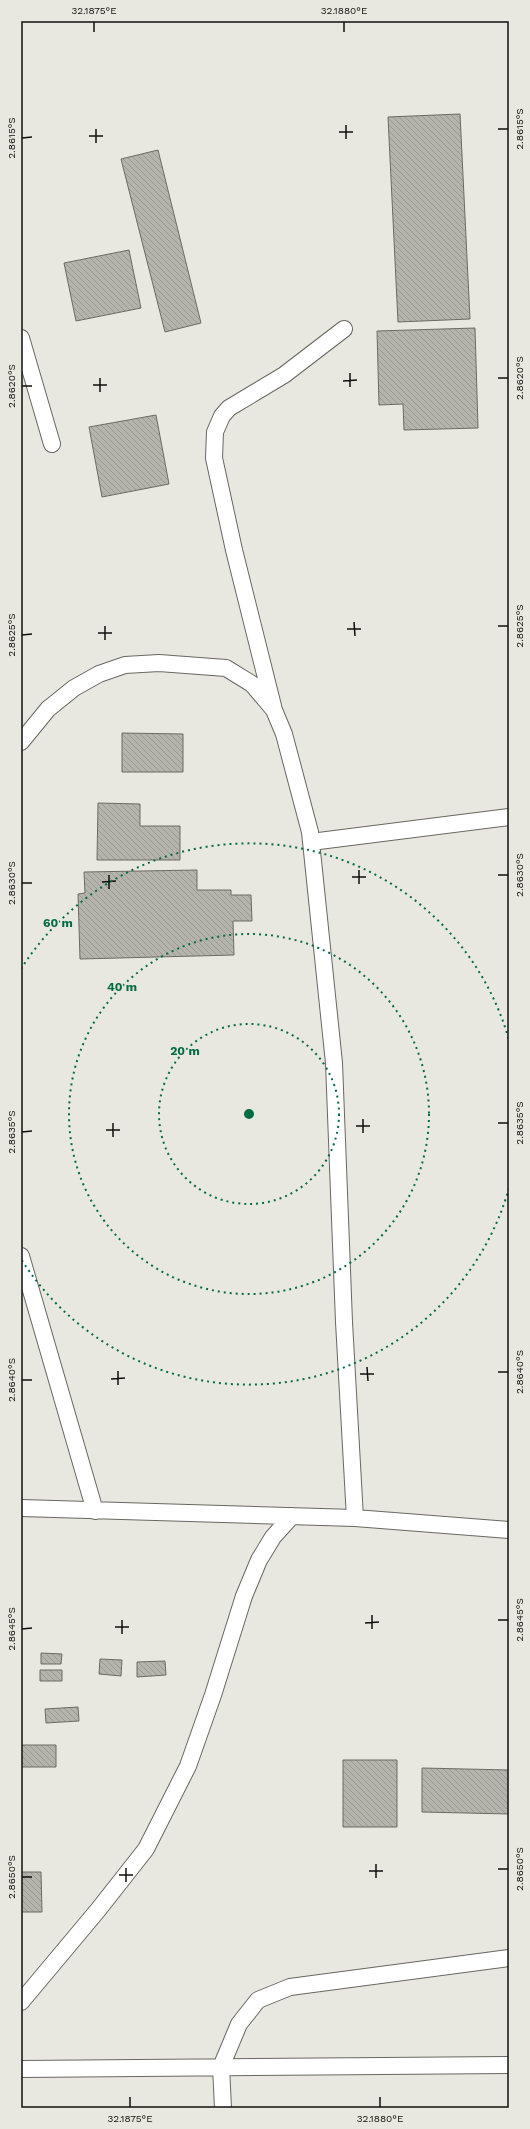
<svg xmlns="http://www.w3.org/2000/svg" width="530" height="2129" viewBox="0 0 530 2129" font-family="'Work Sans',sans-serif">
  <style>
    .building { fill: url(#building-back-hatch); stroke: #6b6a64 }
    .lines { fill: none; stroke-linecap: round; stroke-linejoin: round }
    .service-casing { stroke: #686761; stroke-width: 18 }
    .service { stroke: #fff; stroke-width: 16 }
    .ticks { fill: none; stroke: #100f0d; stroke-width: 1.5 }
    .ring { fill: none; stroke: #026c43; stroke-width: 2; stroke-dasharray: 2 4 }
    .centre { fill: #026c43; stroke: #e9e8e0; stroke-width: 2 }
    .ring-label { font-size: 12px; text-anchor: middle; font-weight: bold; fill: #026c43; stroke: #e9e8e0; stroke-width: 3; stroke-linejoin: round; paint-order: stroke }
    .neatline { fill: none; stroke: #100f0d; stroke-width: 1.5 }
    .ticks-label { font-size: 10px; text-anchor: middle; fill: #100f0d }
  </style>
  <defs>
    <pattern id="building-back-hatch" width="6" height="6" patternUnits="userSpaceOnUse"><rect width="6" height="6" fill="#b4b3ac"/><path d="M-1 5l2 2M0 0l6 6M5-1l2 2" fill="none" stroke="#9a9993"/></pattern>
  </defs>
  <rect width="100%" height="100%" fill="#e9e8e0"/>
  <path class="building" d="M460,114L470,319L398,322L388,117Z
    M158,150L201,323L165,332L121,159Z
    M129,250L141,308L76,321L64,263Z
    M475,328L478,428L404,430L403,404L379,405L377,331Z
    M156,415L169,484L102,497L89,427Z
    M122,733L183,734V772H122Z
    M98,803L140,804V826H180V860H97Z
    M197,870V890H231V895H251L252,921H233L234,955L80,959L78,894L85,893L84,872Z
    M41,1653L62,1654L61,1664H41Z
    M100,1659L122,1660L121,1676L99,1674Z
    M165,1661L166,1675L137,1677V1662Z
    M40,1670H62V1681H40Z
    M78,1707L79,1721L46,1723L45,1709Z
    M21,1745H56V1767H21Z
    M343,1760H397V1827H343Z
    M422,1768L509,1770V1814L422,1812Z
    M21,1872H41L42,1912H21Z"/>
  <g class="lines">
    <g class="service-casing">
      <path id="service" d="M21,338L52,444
        M273,706L234,550L214,458L215,432L222,416L229,408L284,375L344,329
        M21,742L48,709L74,688L99,674L125,665L159,663L226,668L252,684L274,710L284,734L310,832L334,1063L344,1322L355,1518
        M311,842L509,817
        M21,1256L95,1511
        M21,1508L355,1518L509,1530
        M21,2002L98,1910L146,1849L188,1766L213,1695L244,1596L259,1560L273,1537L292,1516
        M21,2069L509,2065
        M223,2108L221,2067L239,2024L258,2000L290,1987L509,1958"/>
    </g>
    <use href="#service" class="service"/>
  </g>
  <path class="ticks" d="M94,22V32M344,22V32M346,125V139M96,129V143M498,129H508M339,132H353M89,136H103M22,138L32,137M350,373V387M100,378V392M498,378H508M343,381L357,380M93,385H107M22,386H32M354,622L355,636M105,626V640M498,626H508M347,629H361M98,633H112M22,635L32,634M359,870V884M109,875V889M498,875H508M352,877H366M102,882L116,881M22,883H32M363,1119V1133M113,1123V1137M498,1123H508M356,1126H370M106,1130H120M22,1132L32,1131M367,1367L368,1381M118,1371V1385M498,1372H508M360,1374H374M111,1379L125,1378M22,1380H32M372,1615V1629M122,1620V1634M498,1620H508M365,1623L379,1622M115,1627H129M22,1629L32,1628M376,1864V1878M126,1868V1882M498,1869H508M369,1871H383M119,1875H133M22,1877H32M130,2097V2107M380,2097V2107"/>
  <g class="ring">
    <circle cx="249" cy="1114" r="90"/>
    <circle cx="249" cy="1114" r="180"/>
    <path d="M509 1188A270 270 0 0 1 21 1259M21 969A270 270 0 0 1 509 1040"/>
  </g>
  <circle cx="249" cy="1114" r="6" class="centre"/>
  <g class="ring-label">
    <text x="58" y="927">60 m</text>
    <text x="122" y="991">40 m</text>
    <text x="185" y="1055">20 m</text>
  </g>
  <rect width="530" height="2129" fill="none" stroke="#e9e8e0" stroke-width="44"/>
  <rect x="22" y="22" width="486" height="2085" class="neatline"/>
  <g class="ticks-label">
    <text x="94" y="14">32.1875°E</text>
    <text x="344" y="14">32.1880°E</text>
    <text transform="translate(519 129) rotate(-90)" y="4">2.8615°S</text>
    <text transform="translate(11 138) rotate(-90)" y="4">2.8615°S</text>
    <text transform="translate(519 378) rotate(-90)" y="4">2.8620°S</text>
    <text transform="translate(11 386) rotate(-90)" y="4">2.8620°S</text>
    <text transform="translate(519 626) rotate(-90)" y="4">2.8625°S</text>
    <text transform="translate(11 635) rotate(-90)" y="4">2.8625°S</text>
    <text transform="translate(519 875) rotate(-90)" y="4">2.8630°S</text>
    <text transform="translate(11 883) rotate(-90)" y="4">2.8630°S</text>
    <text transform="translate(519 1123) rotate(-90)" y="4">2.8635°S</text>
    <text transform="translate(11 1132) rotate(-90)" y="4">2.8635°S</text>
    <text transform="translate(519 1372) rotate(-90)" y="4">2.8640°S</text>
    <text transform="translate(11 1380) rotate(-90)" y="4">2.8640°S</text>
    <text transform="translate(519 1620) rotate(-90)" y="4">2.8645°S</text>
    <text transform="translate(11 1629) rotate(-90)" y="4">2.8645°S</text>
    <text transform="translate(519 1869) rotate(-90)" y="4">2.8650°S</text>
    <text transform="translate(11 1877) rotate(-90)" y="4">2.8650°S</text>
    <text x="130" y="2122">32.1875°E</text>
    <text x="380" y="2122">32.1880°E</text>
  </g>
</svg>
